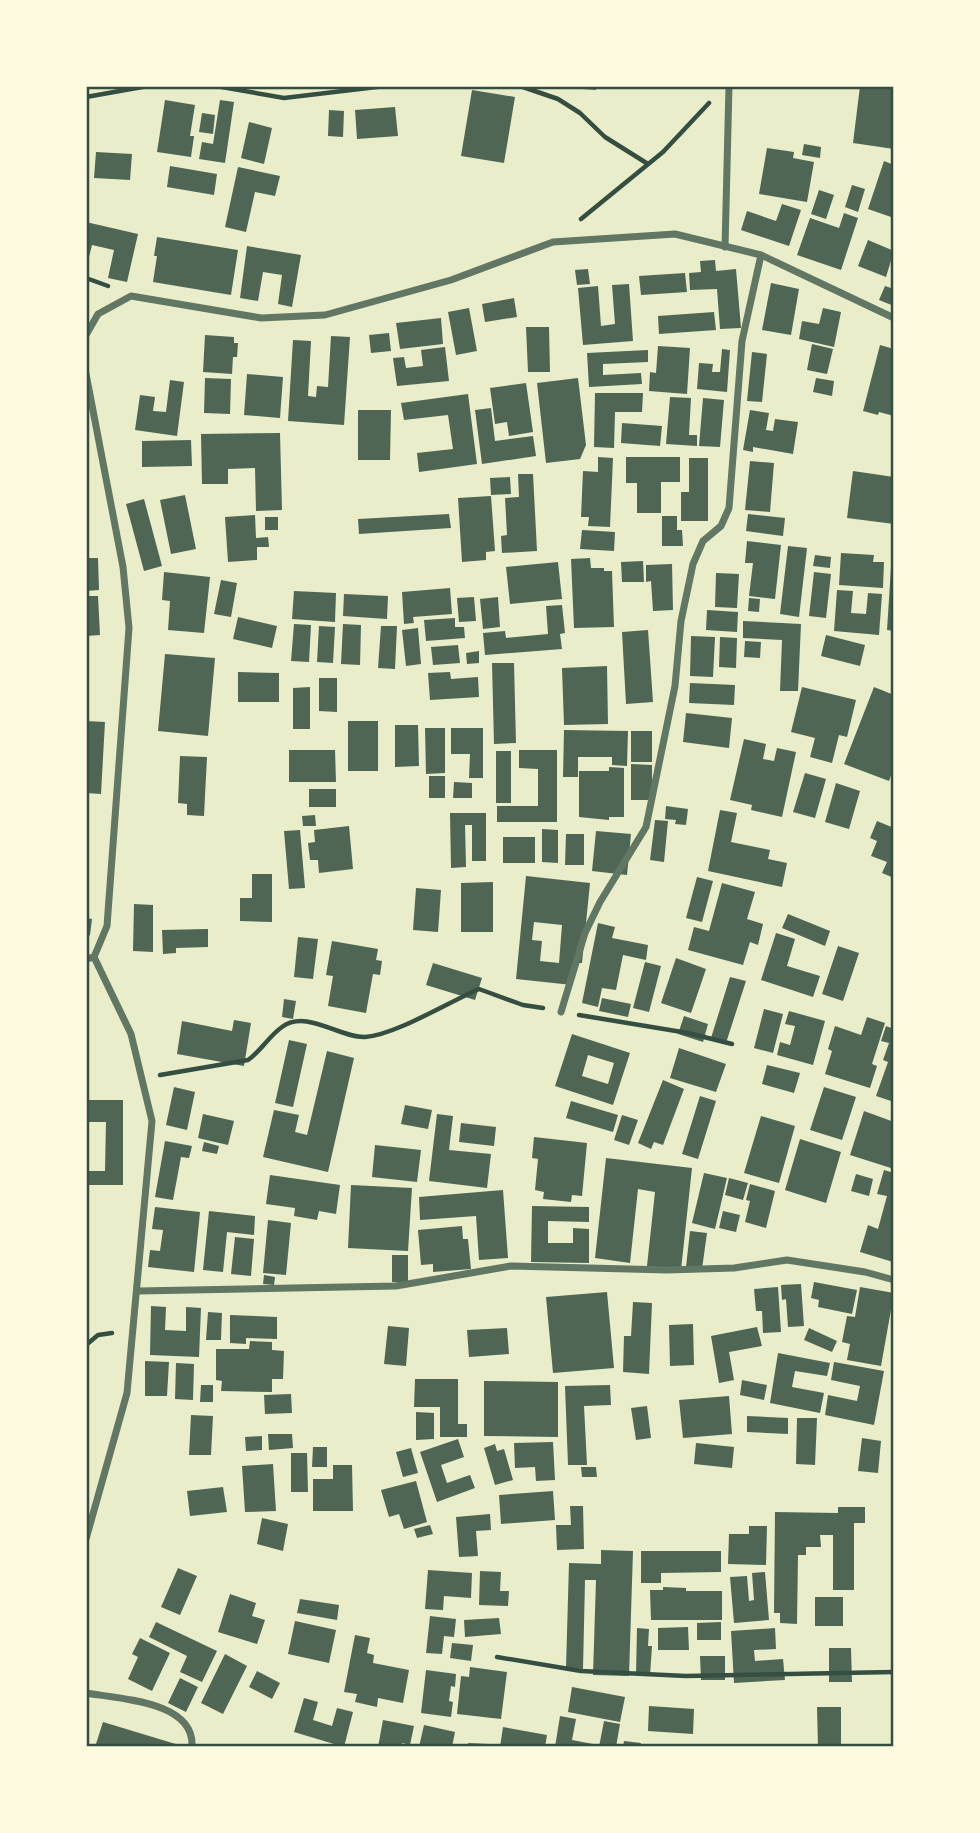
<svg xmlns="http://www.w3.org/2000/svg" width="980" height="1833" viewBox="0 0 980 1833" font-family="Montserrat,sans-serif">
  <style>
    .building { fill: #4f6655; fill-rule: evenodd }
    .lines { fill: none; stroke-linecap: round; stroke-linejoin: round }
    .path { stroke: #344e41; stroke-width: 4.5 }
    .minor { stroke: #617663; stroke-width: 7 }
    .neatline { fill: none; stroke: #344e41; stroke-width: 2.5 }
  </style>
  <rect width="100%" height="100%" fill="#e9edc9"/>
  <path class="building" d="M568,86H596V90L568,88Z
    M860,86H894V149L853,143Z
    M472,90L515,97L504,163L461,156Z
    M165,100L195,105L190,136H194L191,157L157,152Z
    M220,100L234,102L225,163L199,159L202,142L213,144Z
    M395,107L398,136L357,139L355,110Z
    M329,110L344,111L343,137L328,136Z
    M202,113L215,115L213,134L199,132Z
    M249,122L272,128L264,164L241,158Z
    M804,144L821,147L820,158L802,155Z
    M767,148L794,152L793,158L814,162L807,202L759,194Z
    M96,152L132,154L130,180L94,178Z
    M884,161L894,165V191L892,199L894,200V208L891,217L868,209Z
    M170,166L217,174L214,195L167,187Z
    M238,167L280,176L275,196L255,192L246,232L225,227Z
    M852,185L865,189L858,212L845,207Z
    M819,190L834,195L826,219L811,214Z
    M782,204L801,210L789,246L741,230L747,211L776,221Z
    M844,213L858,218L841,270L797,255L810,218L839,228Z
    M86,222L138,234L127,282L108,278L114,250L92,245L86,269Z
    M157,237L238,250L231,295L153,282L157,256H154Z
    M868,240L894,251L886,277L858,266Z
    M247,246L301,255L292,307L278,304L282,275L263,272L258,301L240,298Z
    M715,260L716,271L736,269L741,328L720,329L717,289L690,290L689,273L701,272L700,261Z
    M588,269L590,284L577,285L575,270Z
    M685,273L687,292L641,295L639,276Z
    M771,283L799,289L791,335L762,330Z
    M629,284L633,341L583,345L578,288L598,286L601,326L615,324L612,285Z
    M885,286L894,289V306L879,300Z
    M514,298L517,317L485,322L482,304Z
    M469,308L477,351L456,355L448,312Z
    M823,308L841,312L834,347L799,339L802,321L819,324Z
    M714,312L716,330L659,334L658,316Z
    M441,318L443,344L400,349L396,323Z
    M526,327H549L550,372H528Z
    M389,333L391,351L371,353L369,335Z
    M205,335L234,337V343H238L237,357H233L232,374L203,372Z
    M331,336L350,337L344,425L288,421L293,340L311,341L308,396L316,397L317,386L328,387Z
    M812,344L833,349L827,374L807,370Z
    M880,345L894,349V416L879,412L878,415L863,411Z
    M658,346L690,348L687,394L649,391L650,372L656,373Z
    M445,347L449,381L397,386L393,358L404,357L406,368L423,366L421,350Z
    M722,349L730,350L727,392L697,389L699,363L713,364L712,372H720Z
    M648,350V362L603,364V375L641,373L642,384L589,387L587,353Z
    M752,352L767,354L762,402L747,401Z
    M247,374L283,377L280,418L244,415Z
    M205,378L231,379L230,414L204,413Z
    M578,378L586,445L580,459L546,463L537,383Z
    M816,378L834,381L832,396L813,392Z
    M170,380L184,382L177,436L135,430L140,395L155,397L153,411L166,412Z
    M526,383L533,432L509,436L507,422L495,424L490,388Z
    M595,393H643L642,412H615L614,448L594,447Z
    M468,394L477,464L419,472L417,453L453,449L448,415L404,420L401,403Z
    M670,397L691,398L689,435H697V446L666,444Z
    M703,398L724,400L720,447L699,446Z
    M491,408L495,441L533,436L536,456L482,464L475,410Z
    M358,410H391L390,460H358Z
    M750,410L769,413L766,430L773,431L775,419L798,422L793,454L753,447V452L743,450Z
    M622,423L662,426L660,446L621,443Z
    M280,433L282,510L256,511L255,468L228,469V484H202L201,434Z
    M191,440L192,466L142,467V441Z
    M598,457L613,458L610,527L588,526L589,517H581L583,471L598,472Z
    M626,457H680V482H661V513H637V483H626Z
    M689,458H708V521H681V492H689Z
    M750,461L774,463L770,512L745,510Z
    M853,471L894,477V524L847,518Z
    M518,474H533L537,551L502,553L501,536L507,535L505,498L519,497Z
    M510,477L511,494L491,495L490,478Z
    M185,495L196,549L171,554L160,500Z
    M491,496L495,551L486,552V560L462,562L458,498Z
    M144,499L162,566L144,571L126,504Z
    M449,514L451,528L359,534L358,519Z
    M748,514L785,518L783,536L746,531Z
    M255,515L256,538L268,537L269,547H257V560L228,562L225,517Z
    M662,516H677V530H682L683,546H662Z
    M265,517H278V530H265Z
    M582,530L615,532L614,551L580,549Z
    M747,541L781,545L775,599L749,596L753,563H745Z
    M788,546L807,548L799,617L780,614Z
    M892,552H894V631L887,630Z
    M841,553L874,555L873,562H884L883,588L839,585Z
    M815,555L831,557L830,568L813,566Z
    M86,558H98L99,590L86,591Z
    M590,558L591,568H604V571H612L614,627L574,628L571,559Z
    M643,561L644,582H622L621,562Z
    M558,562L562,599L510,604L506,567Z
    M672,564L673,610L653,611L651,581L646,582V565Z
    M164,572L210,577L204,633L168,630L170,601L162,600Z
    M814,572L831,574L826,618L809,616Z
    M716,573L739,574L737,608L715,607Z
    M221,580L237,583L231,617L214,614Z
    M450,588L452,614L413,617L414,623L404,624L402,592Z
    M837,590L853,591L851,613L866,614L868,593L882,594L879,635L834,631Z
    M294,591L336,593L335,622L292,619Z
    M344,594L388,596L387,619L343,616Z
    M86,596H98L100,635L86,636Z
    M474,597L476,621L459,622L457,598Z
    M498,597L500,627L483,629L480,599Z
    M749,598L760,599L759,612L748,611Z
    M562,605L565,633L560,634L562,649L485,655L483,633L505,631L506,638L548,634L546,606Z
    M707,610L738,612L737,632L706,630Z
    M238,617L277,626L272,648L233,639Z
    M455,618V627H464L465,638L426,641L424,620Z
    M743,621L801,624L798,691H780L782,640L743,638Z
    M294,624L311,625L309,662L291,661Z
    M343,624L361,625L360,665L341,664Z
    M319,626L335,627L333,663L317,662Z
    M381,626H397L395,669L378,668Z
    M418,628L421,664L406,666L402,630Z
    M648,630L653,702L626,704L622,632Z
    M826,635L865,645L860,666L821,656Z
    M691,636L715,637L713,677L690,676Z
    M720,637L737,638L736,668L719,667Z
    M745,641L761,642L760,658L744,657Z
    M458,645L460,663L433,665L431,647Z
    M479,651V663L467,664L466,653Z
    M165,654L215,658L208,736L158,731Z
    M492,663H514L516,743L494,744Z
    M607,666L608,724L564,725L562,668Z
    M238,672L279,673V702H238Z
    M450,672L451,679L478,677L479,697L430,700L428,673Z
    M319,678H337V712L319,711Z
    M690,683L735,685L734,705L689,703Z
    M310,687V729H293V688Z
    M802,687L856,700L847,737L839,735L832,763L810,757L815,738L791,732Z
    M874,687L894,695V767L889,781L844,764Z
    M686,713L732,718L729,748L683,742Z
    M86,721L105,722L101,794L86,793Z
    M348,721H378V771H348Z
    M395,725H418L419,766L395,767Z
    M425,728H445V773L426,774Z
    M451,728H483V778H469L470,754H451Z
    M564,730L628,731L627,766L612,765V757H578V777H563Z
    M631,731H652V762H631Z
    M744,739L766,744L763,759L774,761L777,748L796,752L782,817L751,810L752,805L730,800Z
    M289,750H335L336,782H289Z
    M519,750H557V822H497V806H538V769L519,768Z
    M496,751H511V803H496Z
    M180,756L207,757L204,816L187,815V804L178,803Z
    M631,764L652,765V800H631Z
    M609,767L624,768V817H609V820L579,817V771H609Z
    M805,773L826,779L815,818L793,812Z
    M429,776H445V798H429Z
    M454,782L472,783V798H453Z
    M836,783L860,791L849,829L825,822Z
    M309,789H336V807H309Z
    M666,806L688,809L686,825L675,824L676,820L665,819Z
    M720,810L737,813L731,842L770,850L768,859L787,863L782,887L708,871Z
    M450,813H486V861H472V825H465L466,867L451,868Z
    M315,815L316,826H303L302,816Z
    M655,820L668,821L664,862L650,860Z
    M877,821L894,828V878L882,873L887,862L871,856L877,841L870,838Z
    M349,826L353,869L319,873L318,860H310L308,843L315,842L314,830Z
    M542,829L558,830V863L542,862Z
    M300,830L305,888L289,889L284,831Z
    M596,831L631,834L627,875L592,871Z
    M566,834H584V865H565Z
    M503,837H535V863H503Z
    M252,874H272V922L240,921V898H252Z
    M526,876L590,883L582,963H574L572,985L516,979ZM534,922L562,925L559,963L540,961L542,941L532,940Z
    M697,877L713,881L702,922L686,918Z
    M493,882V932H461V883Z
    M722,883L755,892L747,919L763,924L758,945L750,942L743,965L688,950L694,927L709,931Z
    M416,888L441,890L438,932L413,930Z
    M134,904L153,905V952L133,951Z
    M788,914L830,931L825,946L782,928Z
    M86,918L92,919L90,935L86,938Z
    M598,923L615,927L612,938L648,945L646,960L623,955L616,990L602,988L598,1007L582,1003Z
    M208,929V947L176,948V953L163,954L162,930Z
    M776,933L795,939L787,966L820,976L813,997L761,980Z
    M298,937L318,939L313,979L294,977Z
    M332,941L378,949L376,960L382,961L380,975L373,974L366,1013L328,1006L333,976L326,975Z
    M838,946L859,953L843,1001L822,994Z
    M676,958L706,969L691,1013L661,1003Z
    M645,962L661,966L649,1012L633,1008Z
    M433,963L482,978L475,1000L426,985Z
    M730,977L746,981L726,1043L711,1038Z
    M602,998L631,1004L628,1017L599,1011Z
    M284,999L296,1001L293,1019L282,1017Z
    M764,1009L783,1014L773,1053L754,1048Z
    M789,1011L825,1021L813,1065L777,1055L780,1042L790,1045L795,1026L785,1024Z
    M684,1016L708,1024L703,1042L678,1034Z
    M867,1017L885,1023L872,1064L877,1066L870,1088L825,1074L832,1051L828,1049L835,1026L861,1035Z
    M234,1020L251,1023L244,1066L177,1054L182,1021L232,1031Z
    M886,1026L894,1029V1102L876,1096L888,1062L883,1060L889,1043L881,1041Z
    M572,1034L630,1053L613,1105L555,1086ZM588,1055L614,1063L608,1084L582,1076Z
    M289,1040L307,1044L293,1107L275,1103Z
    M679,1048L726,1064L716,1092L670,1078Z
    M327,1051L354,1058L328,1172L263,1157L274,1110L299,1115L295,1132L307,1135Z
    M767,1065L800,1073L794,1093L762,1084Z
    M663,1080L684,1089L663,1145L654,1142L651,1149L638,1143Z
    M174,1087L195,1092L187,1130L166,1125Z
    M824,1087L856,1097L842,1140L810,1130Z
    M700,1096L716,1101L698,1159L682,1154Z
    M86,1100H123V1185H86V1171H105L106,1122H86Z
    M571,1101L618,1115L613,1132L566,1118Z
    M405,1105L432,1110L428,1129L401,1124Z
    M864,1111L894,1122V1169L850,1155Z
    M203,1114L234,1121L228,1145L198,1138Z
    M437,1114L453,1116L449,1150L491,1154L487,1188L429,1181Z
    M622,1115L638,1120L629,1145L614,1140Z
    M761,1116L795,1126L779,1183L744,1173Z
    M461,1123L496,1127L494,1146L459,1142Z
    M534,1137L587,1143L582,1196L572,1195L571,1202L543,1199L544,1192L535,1190L538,1159L532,1158Z
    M800,1139L841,1152L826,1203L785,1190Z
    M165,1141L192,1146L189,1158L181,1157L173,1200L155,1197Z
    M204,1142L219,1146L217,1154L202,1151Z
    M375,1145L421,1150L417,1182L372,1177Z
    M606,1158L692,1168L681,1270L647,1266L655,1192L638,1189L630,1263L595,1258Z
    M884,1170L894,1173L893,1262L860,1252L868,1225L878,1229L887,1196L877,1194Z
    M704,1173L727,1178L715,1229L692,1223Z
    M856,1174L873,1179L869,1196L851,1191Z
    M270,1175L340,1185L336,1214L319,1211L317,1220L294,1216L295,1208L266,1204Z
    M729,1178L748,1183L743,1200L725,1195Z
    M750,1184L775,1191L766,1228L745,1222L750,1201L746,1200Z
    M351,1185L412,1188L408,1251L348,1248Z
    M503,1190L508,1258L479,1260L476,1216L420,1220L419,1197Z
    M532,1206L589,1207V1222L548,1221V1243H573V1228L589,1229V1263L531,1262Z
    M155,1207L200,1212L194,1272L148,1267L150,1250L160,1251L163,1230L152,1229Z
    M209,1211L255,1216L254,1235L227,1232L223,1272L203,1270Z
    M723,1211L740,1215L736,1232L719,1228Z
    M268,1220L291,1223L286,1275L263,1273Z
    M462,1226L463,1239H468L471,1269L433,1272V1264L421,1265L418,1230Z
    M690,1231L707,1233L702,1269L686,1267Z
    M235,1237L254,1239L251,1276L231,1274Z
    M392,1255H408V1283L392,1282Z
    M264,1275L275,1277L274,1285L263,1284Z
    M814,1282L857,1290L852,1314L818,1307L819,1300L811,1298Z
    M801,1284L804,1326L788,1327L786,1299L782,1300L781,1285Z
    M778,1287L781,1332L763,1333L762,1311H756L754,1289Z
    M860,1287L894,1293L881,1366L847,1360L850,1344L842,1342L847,1316L855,1317Z
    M607,1292L614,1368L553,1373L546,1297Z
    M633,1302L652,1303L649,1374L623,1372L624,1336H631Z
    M151,1306L166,1307L165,1330L186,1331V1307L201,1308L199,1357L150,1355Z
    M208,1312L222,1313L221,1340H206Z
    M230,1315L277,1317V1339L246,1338V1344L230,1343Z
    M693,1324L694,1365L670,1366L669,1325Z
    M388,1326L409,1328L406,1366L384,1364Z
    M757,1327L762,1346L729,1352L734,1380L719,1383L711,1336Z
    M507,1328L509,1354L469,1357L467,1330Z
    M809,1328L837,1341L832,1352L804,1340Z
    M250,1341L272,1342V1350L284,1351L283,1379H272V1392L221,1391L222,1381L216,1380V1349H249Z
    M778,1353L830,1363L827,1376L795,1371L792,1387L824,1393L820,1413L770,1403Z
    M145,1361L169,1362L167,1396H145Z
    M834,1362L884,1371L874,1425L825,1415L828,1395L857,1401L860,1386L831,1380Z
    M176,1363L194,1364L193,1400L175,1399Z
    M415,1379H458V1424H467V1437H440V1407H414Z
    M742,1380L767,1385L764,1400L740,1395Z
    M484,1381L558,1382V1437L484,1436Z
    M201,1385H213V1402H200Z
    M610,1385L611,1405L584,1406L587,1465H568L565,1386Z
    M291,1394L292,1413L265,1414L264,1395Z
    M729,1396L732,1434L683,1438L679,1400Z
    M647,1406L651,1438L636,1440L631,1408Z
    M416,1412L434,1413V1439L416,1440Z
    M191,1415L213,1416L211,1455H189Z
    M747,1416L788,1418V1434L747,1432Z
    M797,1418H817L815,1465L796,1464Z
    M268,1434H292L293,1448L269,1450Z
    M262,1436V1450L246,1451L245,1437Z
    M862,1438L881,1441L878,1473L858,1471Z
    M458,1439L464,1457L441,1465L447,1483L470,1475L475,1488L437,1502L420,1452Z
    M553,1442L555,1480L536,1481L535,1467L515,1468L514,1443Z
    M696,1443L734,1447L732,1468L694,1464Z
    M495,1444L497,1451L504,1449L513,1480L495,1485L484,1448Z
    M313,1447H327V1467H312Z
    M411,1448L418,1473L403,1477L396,1452Z
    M291,1453H307L308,1492H291Z
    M273,1464L276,1511L245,1512L242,1466Z
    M333,1465H352L353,1511H313V1479H333Z
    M581,1467H596L597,1477H582Z
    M416,1481L427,1522L404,1529L399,1514L389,1517L381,1490Z
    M223,1487L227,1512L190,1516L187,1491Z
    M553,1491L555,1520L501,1524L499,1495Z
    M570,1506H583L584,1549L557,1550L556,1525H571Z
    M838,1507H865V1523H854V1590H833V1535H820L821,1547H806V1555H798L797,1624L780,1623V1613H774L775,1512L838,1513Z
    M490,1514L491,1530L476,1531L478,1556L459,1557L456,1517Z
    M262,1518L288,1524L283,1551L257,1544Z
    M430,1525L433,1534L417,1538L414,1529Z
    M749,1526H767L766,1565L728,1564L729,1534H749Z
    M601,1550L633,1551L629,1676L593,1675L596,1580H585L583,1669L566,1668L569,1563L601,1564Z
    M641,1551H721V1572L661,1573V1583H641Z
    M178,1568L197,1576L180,1615L161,1607Z
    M428,1570L472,1573L471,1598L444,1596L443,1610L425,1609Z
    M480,1571L501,1572L500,1591H509L508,1606L479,1605Z
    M765,1572L769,1620L734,1623L730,1577L747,1576L749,1601L754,1600L752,1573Z
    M663,1587L686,1588V1591H722V1620H651L650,1590H663Z
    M230,1594L256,1603L252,1616L265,1620L257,1644L218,1632Z
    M815,1597H843V1626H815Z
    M300,1599L339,1605L337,1620L297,1613Z
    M430,1616L456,1619L454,1637L444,1636L442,1654L426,1653Z
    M499,1618L501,1634L465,1637L464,1620Z
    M295,1621L336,1630L329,1663L288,1654Z
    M156,1622L217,1651L202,1682L180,1672L187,1656L149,1637Z
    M721,1622V1640H697V1623Z
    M688,1627L689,1650H658V1628Z
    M637,1628L649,1629L648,1646H652L650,1676L636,1675Z
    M775,1628L776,1649L754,1650L755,1661L783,1659L785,1680L734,1683L731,1631Z
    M355,1635L370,1638L367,1653L374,1655L373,1663L409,1670L403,1703L378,1698L377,1707L355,1702L357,1694L344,1692Z
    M140,1638L170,1653L152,1691L128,1679L138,1657L132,1654Z
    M452,1643L473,1645L471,1661L450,1658Z
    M829,1648H851L852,1682H829Z
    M225,1654L247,1666L223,1714L201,1703Z
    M700,1656H725V1680H701Z
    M470,1667L507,1672L501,1719L457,1714L461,1676L469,1677Z
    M426,1670L456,1674L455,1687L451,1686L449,1701L453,1702L451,1717L421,1713Z
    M257,1671L280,1683L272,1699L249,1687Z
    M180,1678L198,1687L186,1712L168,1703Z
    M572,1687L625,1697L620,1722L568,1712Z
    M304,1698L318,1702L313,1720L332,1726L337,1708L353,1712L344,1747L294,1732Z
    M649,1706L694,1709L693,1734L648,1731Z
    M817,1707H841V1747H818Z
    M560,1716L576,1719L572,1740L593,1744V1747H555Z
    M383,1720L414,1726L410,1745L402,1743V1747H378Z
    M604,1721L620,1724L616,1747H599Z
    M103,1722L179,1745L178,1747H95Z
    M424,1725L455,1732L452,1747H419Z
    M503,1727L547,1735L545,1747H500Z
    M624,1741L641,1743L640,1747H623Z
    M468,1743L488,1744V1747H468Z"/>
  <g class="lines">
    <path class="path" d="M216,86L284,98L385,86
      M520,86L558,99L580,113L605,137L648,164
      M86,97L148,86
      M581,219L663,152L709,103
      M86,278L108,286
      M579,1015L688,1033L732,1044
      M160,1075L248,1060C261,1051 269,1036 282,1027C307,1009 339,1038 365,1037C395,1035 449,1002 479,989L523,1005L543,1008
      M86,1345L98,1335L112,1333
      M497,1657L581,1671L686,1676L894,1672"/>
    <path class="minor" d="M725,247L729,86
      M86,335L98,314L131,296L261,318L325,315L451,280L553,242L675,234L761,255L894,318
      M86,374L123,567L129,628L107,926L94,957L86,959
      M561,1012L585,933L600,902L646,827L675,686L681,621L693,564L703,541L721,526L729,508L742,341L761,255
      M138,1291L396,1286L511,1266L667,1270L734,1268L787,1260L865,1272L894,1280
      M86,1539L127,1393L152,1121L131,1034L94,957
      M86,1693C119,1699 195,1701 192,1747"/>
  </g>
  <rect width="980" height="1833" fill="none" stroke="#fefae0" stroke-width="175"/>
  <rect x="88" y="88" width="804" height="1657" class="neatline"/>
</svg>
